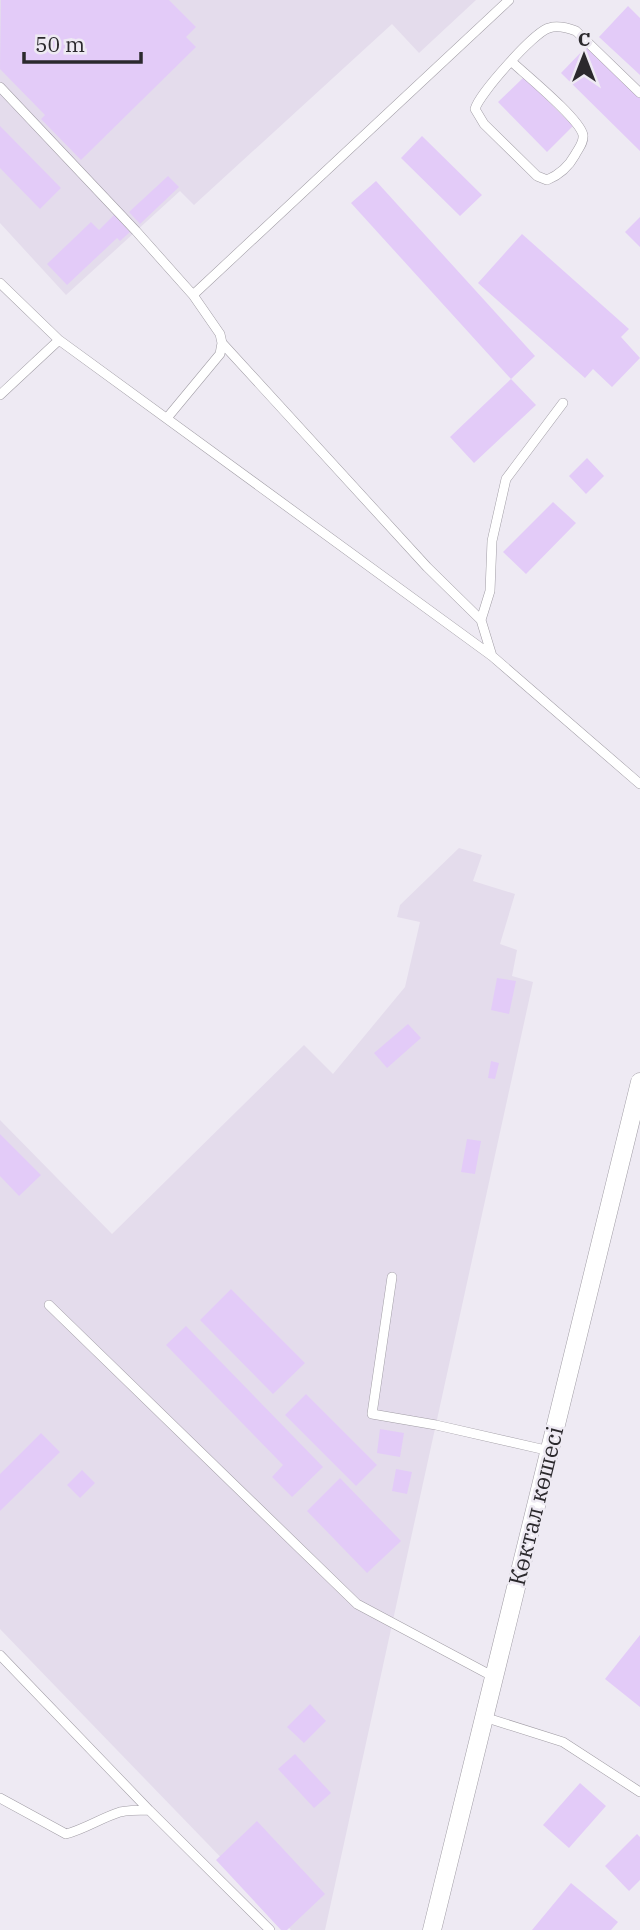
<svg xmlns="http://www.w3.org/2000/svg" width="640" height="1930" viewBox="0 0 640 1930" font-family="'IBM Plex Serif',serif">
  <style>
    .built { fill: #e4dcec }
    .building { fill: #e3cbf8 }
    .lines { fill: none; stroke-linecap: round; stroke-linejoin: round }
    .lane-casing { stroke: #a19da5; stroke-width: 10 }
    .street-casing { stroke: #a19da5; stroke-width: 19 }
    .lane { stroke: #fff; stroke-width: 9 }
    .street { stroke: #fff; stroke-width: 18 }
    .labels { text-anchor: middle; stroke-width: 5; stroke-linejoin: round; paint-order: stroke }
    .street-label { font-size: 23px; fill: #2b292d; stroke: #eeeaf3 }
  </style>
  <rect width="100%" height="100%" fill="#eeeaf3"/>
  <path class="built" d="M0,0H476L419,53L392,24L194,205L180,191L66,295L0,223Z
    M459,848L482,855L473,881L515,894L500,944L517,950L512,976L533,982L325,1930H291L0,1629V1120L112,1234L304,1045L333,1074L405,987L420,922L397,917L400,905Z"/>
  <path class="building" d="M1,0H169L196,27L186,37L196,47L81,160L41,119L45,115L0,69Z
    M628,6L640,18V75L599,37Z
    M588,45L640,96V151L561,73Z
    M524,77L573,126L547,152L498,102Z
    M0,126L61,188L40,209L0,168Z
    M422,136L482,195L460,216L401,158Z
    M168,176L179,187L140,224L129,212Z
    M376,181L535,356L511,379L351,203Z
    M114,215L130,232L120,241L117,238L67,285L47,264L91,222L99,230Z
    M640,217V247L625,232Z
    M522,234L629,329L621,337L640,358L612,387L593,369L585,378L478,283Z
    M511,379L536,405L474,463L450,437Z
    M587,458L604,476L586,494L569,476Z
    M553,502L576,523L526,574L503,552Z
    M497,978L516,981L509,1014L491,1010Z
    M408,1024L421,1038L387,1068L374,1053Z
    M491,1061L499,1063L495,1079L488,1078Z
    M0,1134L41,1175L19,1196L0,1176Z
    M467,1139L481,1141L475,1174L461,1172Z
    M231,1289L305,1363L273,1394L200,1320Z
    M186,1326L323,1467L292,1497L272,1477L283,1465L166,1345Z
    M306,1394L377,1465L356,1486L285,1415Z
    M380,1429L404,1433L400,1457L377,1453Z
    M41,1433L60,1452L0,1511V1474Z
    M396,1469L412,1472L407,1494L392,1491Z
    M82,1470L95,1483L80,1498L67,1485Z
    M340,1478L401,1541L367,1573L307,1511Z
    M640,1635V1707L605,1679Z
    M310,1704L326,1721L304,1743L287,1727Z
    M295,1754L331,1793L314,1808L278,1769Z
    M580,1783L606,1806L569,1848L543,1825Z
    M257,1821L325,1894L287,1930H281L216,1860Z
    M637,1834L640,1837V1880L629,1891L605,1866Z
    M571,1883L618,1922L611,1930H532Z"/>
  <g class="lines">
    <g class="lane-casing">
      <path id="lane" d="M512,62C526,75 580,119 583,135C584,143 578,149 575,155C569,166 559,175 547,180L537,176L484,124L475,109C479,94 535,31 549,28C558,25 568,28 576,31L640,93
        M0,87L136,231L193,295L220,334L222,343L220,354L167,418
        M0,283L59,340
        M193,295L509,0
        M222,343L427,567L481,620L492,656
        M0,395L59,340L492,656L640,784
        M481,620L490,591L492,541L506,479L563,403
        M392,1277L372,1414L436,1425L550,1451
        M49,1305L357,1604L494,1677
        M0,1655L149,1810L270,1930
        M484,1717L563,1742L640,1792
        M0,1798L66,1834C85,1829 101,1818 120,1812C129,1810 140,1810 149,1810"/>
    </g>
    <g class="street-casing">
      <path id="street" d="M432,1930L640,1082"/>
    </g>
    <use href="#lane" class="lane"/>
    <use href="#street" class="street"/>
  </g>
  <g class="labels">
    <g class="street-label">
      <text transform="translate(536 1506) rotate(-76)" y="8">Көктал көшесі</text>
    </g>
  </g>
  <g transform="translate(584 56)" stroke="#eeeaf3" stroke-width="5" paint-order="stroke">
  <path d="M0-5L12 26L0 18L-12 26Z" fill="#2b292d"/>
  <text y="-10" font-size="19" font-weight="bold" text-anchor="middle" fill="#2b292d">С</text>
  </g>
  <path d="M24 52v10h117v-10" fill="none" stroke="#2b292d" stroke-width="3.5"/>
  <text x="35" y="52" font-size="21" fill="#2b292d" stroke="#eeeaf3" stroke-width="5" paint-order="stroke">50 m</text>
</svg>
